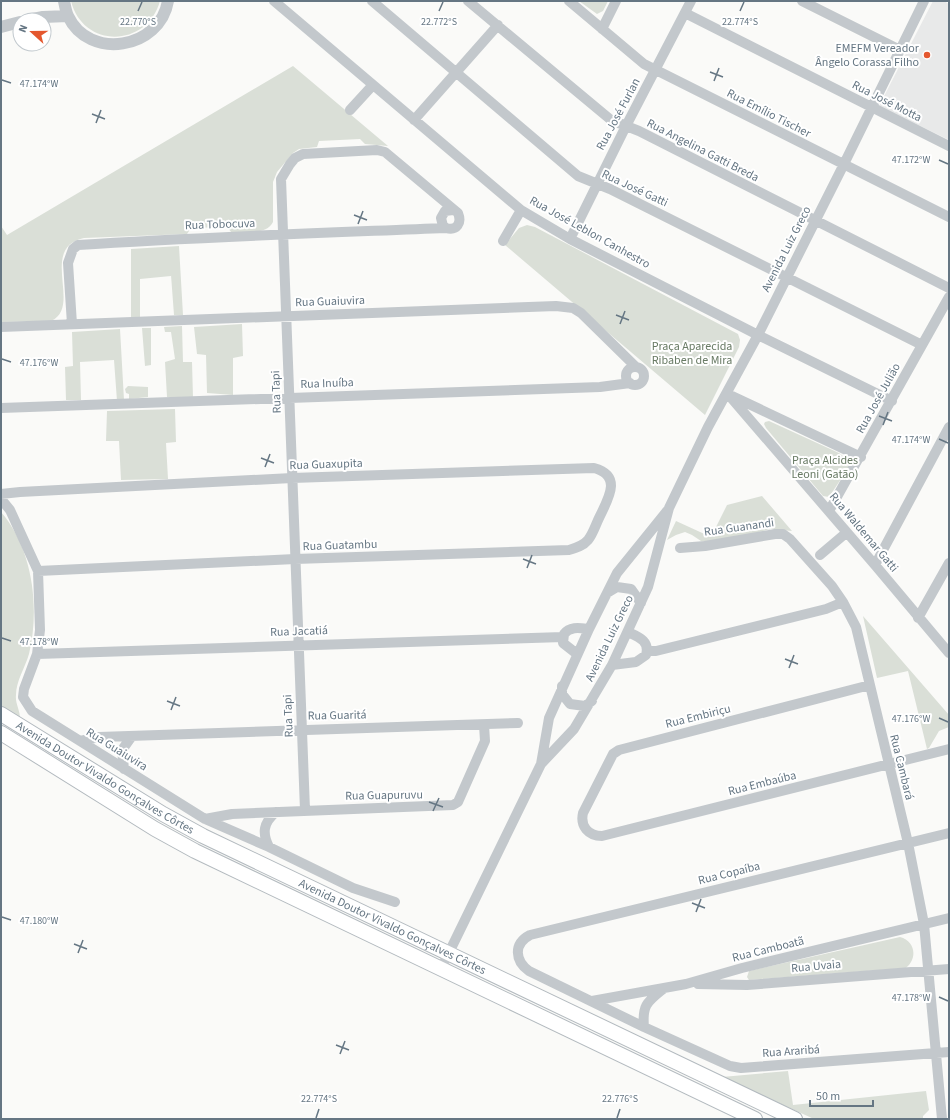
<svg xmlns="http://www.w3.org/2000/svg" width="950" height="1120" viewBox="0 0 950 1120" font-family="'Source Sans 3',sans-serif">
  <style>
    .built { fill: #e8e9e9 }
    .green { fill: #dadfd7 }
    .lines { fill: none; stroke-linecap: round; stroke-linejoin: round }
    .secondary-casing { stroke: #b3babf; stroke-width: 16 }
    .minor { stroke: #c3c8cc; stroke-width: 10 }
    .tertiary { stroke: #c3c8cc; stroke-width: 12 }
    .secondary { stroke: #fff; stroke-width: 14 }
    .ticks { fill: none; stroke: #657683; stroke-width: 1.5 }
    .poi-dot { fill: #e4572e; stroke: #fff; stroke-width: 1.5 }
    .labels { text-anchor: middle; stroke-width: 4; stroke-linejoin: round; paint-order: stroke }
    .poi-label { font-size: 12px; fill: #657683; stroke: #fff; text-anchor: end }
    .street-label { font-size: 12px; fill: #657683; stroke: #fff }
    .park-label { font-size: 12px; fill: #687a64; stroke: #fff }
    .ticks-label { font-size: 10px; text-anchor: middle; fill: #657683; stroke: #fff; stroke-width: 4; stroke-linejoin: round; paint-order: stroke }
  </style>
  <rect width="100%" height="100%" fill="#fafaf8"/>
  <path class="built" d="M933,1H944L949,4V140L879,106Z"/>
  <path class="green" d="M71,1H160C147,48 83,49 71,1Z
    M579,1H608L603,11L597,14Z
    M293,66L388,146L365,144L360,139L319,141L317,147L299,149L293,153L277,172L273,182V222C267,235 244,232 232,233L227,227L191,228L187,234L84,238C38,248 83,307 51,321L1,322V226L7,235Z
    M527,225L535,227L738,334L740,340L739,347L705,415L505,245L519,228Z
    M179,246L183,315H174L171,275V276L140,279V318H131V249Z
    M242,324L243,356L233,358V395L207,393L206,355L197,354L194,327Z
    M182,326L183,362H192L193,398L167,397L165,362L175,359L171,332H165L164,327Z
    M142,328H151V365L145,366Z
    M120,329L124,400L117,401L114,360L80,362L81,400H66L65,367L73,366L72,332Z
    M128,386L148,387V397L129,399V394L126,393L125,389Z
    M175,409L176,442L166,443L168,479L121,480L119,441H106L107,411Z
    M769,421L839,453L849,461V467L829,497L823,496L766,428L764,424L765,422Z
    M762,496L792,531L771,529L710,544L701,541L692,535L685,532L676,535L667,540L676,521L711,537L727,505Z
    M1,512C33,549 40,608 29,654C25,668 16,681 16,695C15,703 20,710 20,718L1,706Z
    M863,616L949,715V727L939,731L929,748L927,749L908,671L877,678Z
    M900,937C915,941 918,958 906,968L749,980L747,977L749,971Z
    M788,1071L793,1105L926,1091L929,1110L923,1116V1119H814L722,1077Z"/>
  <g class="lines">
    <g class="secondary-casing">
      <g id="secondary">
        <path id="s1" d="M1,714L163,814L203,836L795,1119"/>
        <path d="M1,733L155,829L195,851L755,1119"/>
      </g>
    </g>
    <path class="minor" d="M274,1L521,210L570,239L758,335L892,401
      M372,1L578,176L610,189L922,345
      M468,1L611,120L639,131L949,288
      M569,1L644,64L949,217
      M802,1L900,50
      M685,13L949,146
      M602,29L616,1
      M350,110L372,86
      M414,120L498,25
      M446,228L443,226L441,218L445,211L453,210
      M570,239L626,126L691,1
      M503,241L521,210
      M72,324L68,263L73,249L78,245C201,237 323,233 446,228C457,231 462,223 458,213L385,152L377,150L303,154L295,158L290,164L281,179L305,810
      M1,327L556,306L573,308L581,313L636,367
      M626 376a9 9 0 1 1 18 0a9 9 0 1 1-18 0Z
      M727,393L875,565L949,653
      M732,396L861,457
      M1,408L600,387L630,383
      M1,494L20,492L292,478L594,468C623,476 608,499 599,518C596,524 593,534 588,540C583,546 576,548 569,550L295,559L38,571
      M1,499L10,510L38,571L40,630L37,654L24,689L23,697L32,711L205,819L269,847L353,888L395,902
      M829,511L949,297
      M680,548L705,546L775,534H783L790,539L832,586L843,602L856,627L908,843L924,924L942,1119
      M820,555L846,533
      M875,565L949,427
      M607,593L617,587L631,589L641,603
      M918,618L949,563
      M647,651H656L826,609L843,602
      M37,654L563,637
      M577,654L563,643L564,634C570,626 580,628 589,629
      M612,665L636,662L646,655C650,641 639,637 628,632
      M870,685L619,750L613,754L583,813C580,826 588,836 602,836L949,749
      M562,686V694L570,704L585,706L592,701
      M80,741L99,737L518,723
      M541,764L574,729L612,665L648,587L669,508L708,427L758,335L843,166L924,1
      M124,769L122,750L132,736
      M205,819L232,814L453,805L458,802L485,741L484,725
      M949,833L530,935C513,944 515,961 529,971L644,1027L730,1066L741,1068L949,1052
      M269,847C262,833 263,823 276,812
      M441,969L541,764L549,718L589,629L617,573L667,511
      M698,984L747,985L949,969
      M592,1001L686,984L742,968L949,918
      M644,1027C642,1005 647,1002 663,989"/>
    <path class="tertiary" d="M64,1C65,6 66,12 68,16C89,61 160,49 168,1
      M28,20L43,17L68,16
      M1,27L20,22"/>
    <use href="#secondary" class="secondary"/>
  </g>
  <path class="ticks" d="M138,11L142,2M439,11L443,2M740,11L744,2M710,72L723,77M2,80L11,83M714,81L719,68M92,114L105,119M96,123L101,110M939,160L948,164M354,215L367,220M358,224L363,211M616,315L629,320M620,324L625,311M2,359L11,362M879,416L892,421M883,425L888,412M939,439L948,443M261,458L274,463M265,467L270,454M523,559L536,564M527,568L532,555M2,638L11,641M785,659L798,664M789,668L794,655M167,701L180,706M171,710L176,697M939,718L948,722M429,802L443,807M433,811L439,798M692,903L705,908M696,912L701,899M2,917L11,920M74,944L87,949M78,953L83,940M939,997L948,1001M336,1045L349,1050M340,1054L345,1041M316,1118L319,1109M617,1118L620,1109"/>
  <circle class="poi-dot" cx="927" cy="55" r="4"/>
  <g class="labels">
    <g class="poi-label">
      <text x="919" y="52">EMEFM Vereador<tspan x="919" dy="14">Ângelo Corassa Filho</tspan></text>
    </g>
    <g class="street-label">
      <text transform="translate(887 101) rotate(27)" y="4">Rua José Motta</text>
      <text transform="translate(769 113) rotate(27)" y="4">Rua Emílio Tischer</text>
      <text transform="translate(618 114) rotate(-62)" y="4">Rua José Furlan</text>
      <text transform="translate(703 150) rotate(27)" y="4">Rua Angelina Gatti Breda</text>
      <text transform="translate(635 188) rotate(25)" y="4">Rua José Gatti</text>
      <text transform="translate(220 224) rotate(-2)" y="4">Rua Tobocuva</text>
      <text transform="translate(590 232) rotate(29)" y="4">Rua José Leblon Canhestro</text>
      <text transform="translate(786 249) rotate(-63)" y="4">Avenida Luiz Greco</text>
      <text transform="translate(330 301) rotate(-2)" y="4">Rua Guaiuvira</text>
      <text transform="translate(327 383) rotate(-2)" y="4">Rua Inuíba</text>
      <text transform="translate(276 392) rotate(-92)" y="4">Rua Tapi</text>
      <text transform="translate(878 398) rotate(-61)" y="4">Rua José Julião</text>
      <text transform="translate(326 464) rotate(-2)" y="4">Rua Guaxupita</text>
      <text transform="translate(739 527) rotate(-8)" y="4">Rua Guanandi</text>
      <text transform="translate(864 532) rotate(50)" y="4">Rua Waldemar Gatti</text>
      <text transform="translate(340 545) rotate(-2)" y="4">Rua Guatambu</text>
      <text transform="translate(299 631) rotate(-2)" y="4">Rua Jacatiá</text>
      <text transform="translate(609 638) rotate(-64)" y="4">Avenida Luiz Greco</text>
      <text transform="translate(337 715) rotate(-1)" y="4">Rua Guaritá</text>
      <text transform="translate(288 716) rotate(-92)" y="4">Rua Tapi</text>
      <text transform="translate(698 716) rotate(-14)" y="4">Rua Embiriçu</text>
      <text transform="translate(117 749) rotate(32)" y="4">Rua Guaiuvira</text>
      <text transform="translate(902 767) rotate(76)" y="4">Rua Cambará</text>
      <text dy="4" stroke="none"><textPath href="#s1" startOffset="122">Avenida Doutor Vivaldo Gonçalves Côrtes</textPath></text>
      <text transform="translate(762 783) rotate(-14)" y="4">Rua Embaúba</text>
      <text transform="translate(384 795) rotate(-1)" y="4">Rua Guapuruvu</text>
      <text transform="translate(729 873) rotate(-14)" y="4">Rua Copaíba</text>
      <text dy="4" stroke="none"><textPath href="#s1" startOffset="446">Avenida Doutor Vivaldo Gonçalves Côrtes</textPath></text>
      <text transform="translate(768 949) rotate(-14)" y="4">Rua Camboatã</text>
      <text transform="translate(816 966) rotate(-5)" y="4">Rua Uvaia</text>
      <text transform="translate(791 1051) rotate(-4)" y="4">Rua Araribá</text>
    </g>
    <g class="park-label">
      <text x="692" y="350">Praça Aparecida<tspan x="692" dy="14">Ribaben de Mira</tspan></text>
      <text x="825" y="464">Praça Alcides<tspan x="825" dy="14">Leoni (Gatão)</tspan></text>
    </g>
  </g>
  <g class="ticks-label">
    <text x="439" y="25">22.772°S</text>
    <text x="740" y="25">22.774°S</text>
    <text x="138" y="25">22.770°S</text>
    <text x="39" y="87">47.174°W</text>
    <text x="911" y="163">47.172°W</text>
    <text x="39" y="366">47.176°W</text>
    <text x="911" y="443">47.174°W</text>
    <text x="39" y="645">47.178°W</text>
    <text x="911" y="722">47.176°W</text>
    <text x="39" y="924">47.180°W</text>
    <text x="911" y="1001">47.178°W</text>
    <text x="319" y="1102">22.774°S</text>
    <text x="620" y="1102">22.776°S</text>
  </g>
  <rect width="950" height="1120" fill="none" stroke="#657683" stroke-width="4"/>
  <g transform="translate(32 32) rotate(291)"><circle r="19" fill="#ffffff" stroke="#c1c8cd"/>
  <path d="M0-3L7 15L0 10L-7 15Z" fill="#e4572e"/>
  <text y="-6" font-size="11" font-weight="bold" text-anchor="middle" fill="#657683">N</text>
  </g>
  <path d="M810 1100v6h63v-6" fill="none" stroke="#657683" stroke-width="2"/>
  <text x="816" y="1100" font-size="12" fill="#657683" stroke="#ffffff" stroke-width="3" paint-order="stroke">50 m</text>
</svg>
